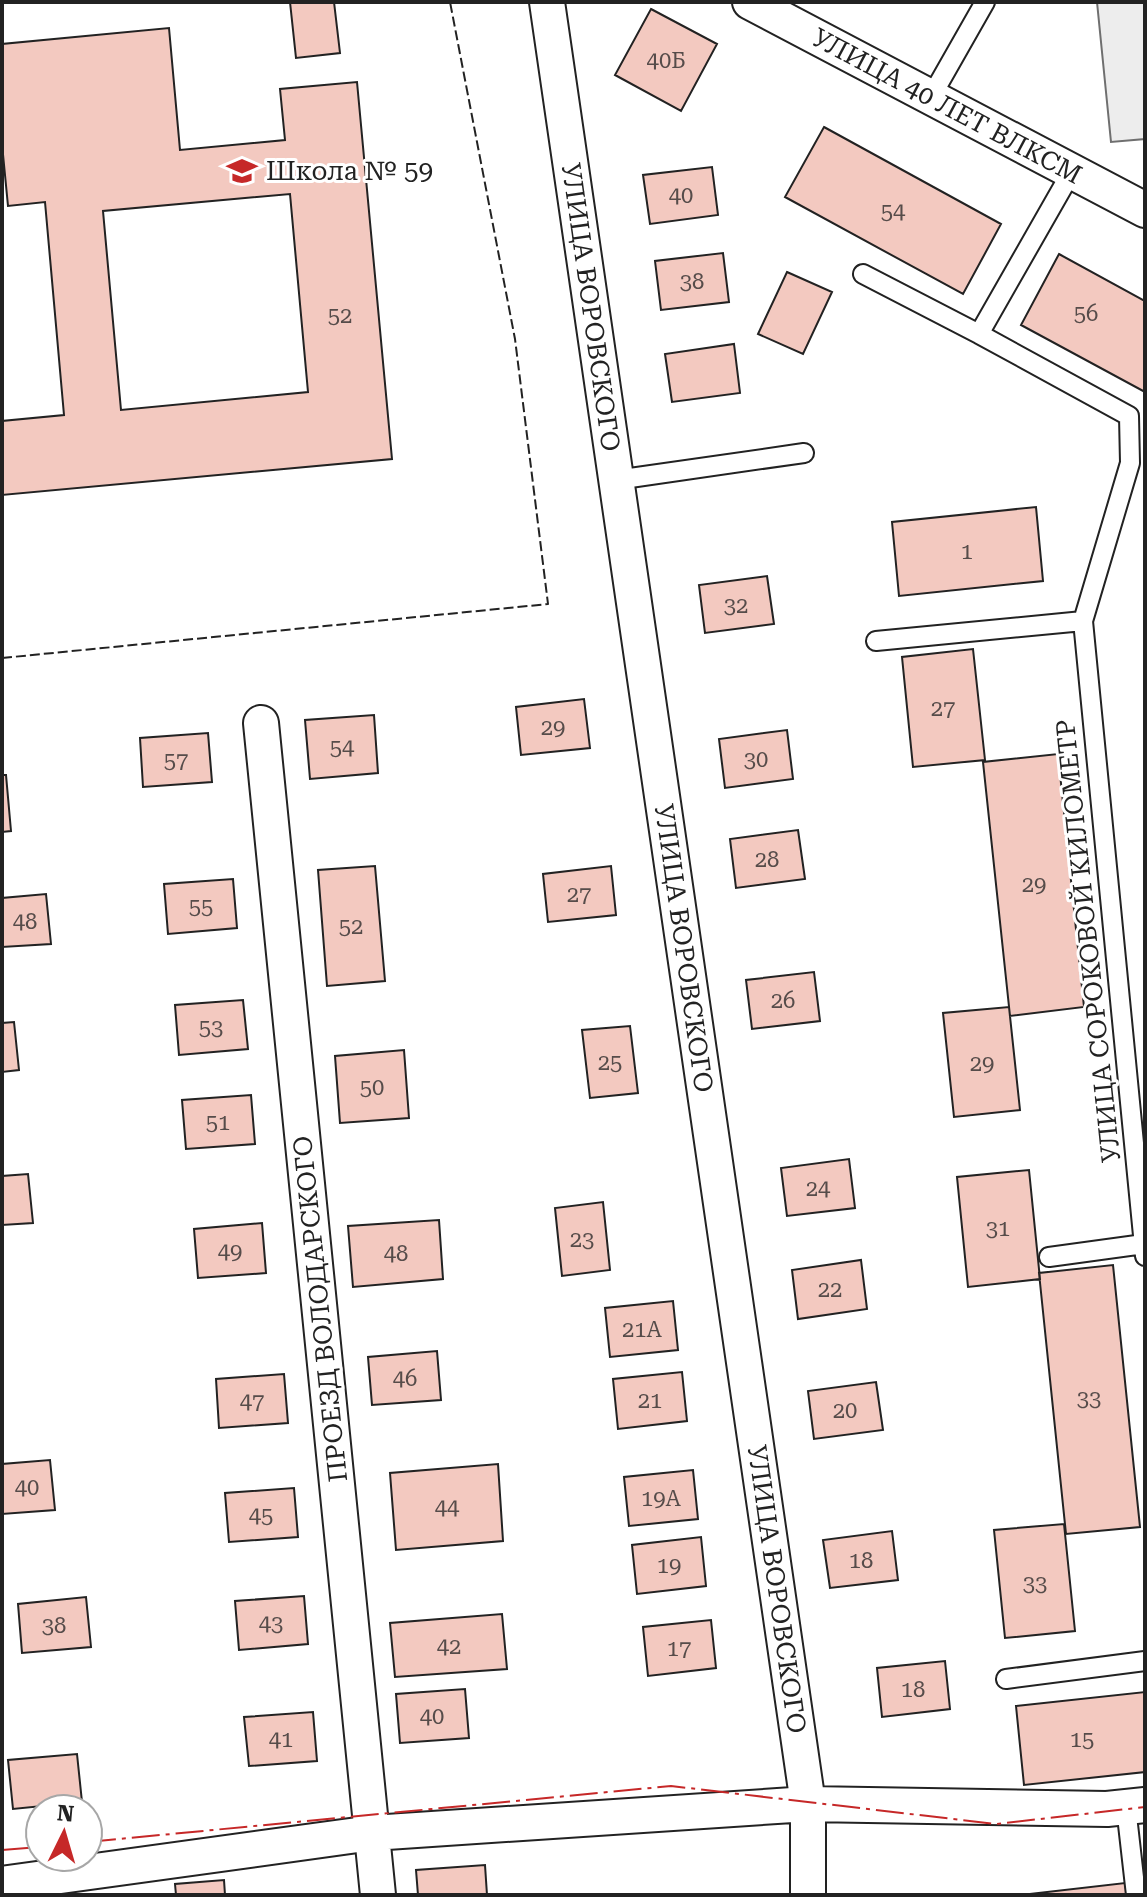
<svg xmlns="http://www.w3.org/2000/svg" width="1147" height="1897" viewBox="0 0 1147 1897" font-family="'Roboto Serif',serif">
  <style>
    .parking { fill: #ededed; stroke: #6f6f6f; stroke-width: 2 }
    .building { fill: #f3c9c0; stroke: #222; stroke-width: 2; fill-rule: evenodd }
    .lines { fill: none; stroke-linecap: round; stroke-linejoin: round }
    .service-casing { stroke: #222; stroke-width: 22 }
    .minor-casing { stroke: #222; stroke-width: 38 }
    .service { stroke: #fff; stroke-width: 18 }
    .minor { stroke: #fff; stroke-width: 34 }
    .fence { stroke: #222; stroke-width: 2; stroke-dasharray: 10 4; stroke-linecap: butt }
    .power { stroke: #c62828; stroke-width: 2; stroke-dasharray: 28 6 4 6; stroke-linecap: butt }
    .labels { text-anchor: middle; stroke-width: 6; stroke-linejoin: round; paint-order: stroke }
    .number-label { font-size: 22px; fill: #564c4a }
    .street-label { font-size: 26px; fill: #222; stroke: #fff }
    .poi-label { font-size: 26px; fill: #222; stroke: #fff; text-anchor: start }
  </style>
  <rect width="100%" height="100%" fill="#fff"/>
  <path class="parking" d="M1097,2H1145V139L1111,142Z"/>
  <path class="building" d="M290,2H334L340,53L296,58Z
    M651,9L717,44L681,111L615,75Z
    M169,28L180,150L285,140L280,89L357,82L392,459L2,495V421L64,415L45,202L8,206L2,144V44ZM290,194L308,392L121,410L103,211Z
    M824,127L1001,224L963,294L785,197Z
    M712,167L718,215L650,224L643,175Z
    M723,253L729,302L661,310L655,261Z
    M1059,254L1145,301V392L1021,325Z
    M787,272L832,292L803,354L758,334Z
    M734,344L740,393L672,402L665,354Z
    M1036,507L1043,581L899,596L892,522Z
    M767,576L774,624L705,633L699,585Z
    M973,649L985,760L913,767L902,657Z
    M584,699L590,748L521,755L516,707Z
    M374,715L378,773L310,779L305,720Z
    M787,730L793,779L725,788L719,739Z
    M208,733L212,782L143,787L140,738Z
    M1058,754L1084,1007L1010,1016L983,762Z
    M2,775H6L11,831L2,832Z
    M798,830L805,879L736,888L730,839Z
    M375,866L385,981L327,986L318,870Z
    M611,866L616,915L548,922L543,874Z
    M233,879L237,928L168,934L164,884Z
    M46,894L51,944L2,947V898Z
    M814,972L820,1021L752,1029L746,980Z
    M243,1000L248,1049L179,1055L175,1005Z
    M1009,1007L1020,1110L954,1117L943,1013Z
    M14,1022L19,1070L2,1072V1023Z
    M630,1026L638,1093L590,1098L582,1030Z
    M404,1050L409,1118L340,1123L335,1056Z
    M251,1095L255,1144L186,1149L182,1100Z
    M849,1159L855,1208L787,1216L781,1168Z
    M1029,1170L1040,1279L968,1287L957,1177Z
    M28,1174L33,1223L2,1225V1176Z
    M603,1202L610,1270L562,1276L555,1208Z
    M439,1220L443,1279L353,1287L348,1226Z
    M262,1223L266,1273L198,1278L194,1229Z
    M861,1260L867,1309L798,1319L792,1270Z
    M1113,1265L1140,1527L1066,1534L1039,1273Z
    M673,1301L678,1350L610,1357L605,1308Z
    M437,1351L441,1400L372,1405L368,1357Z
    M682,1372L687,1421L618,1429L613,1379Z
    M284,1374L288,1423L219,1428L216,1379Z
    M876,1382L883,1430L814,1439L808,1391Z
    M50,1460L55,1510L2,1514V1464Z
    M498,1464L503,1541L396,1550L390,1473Z
    M693,1470L698,1519L629,1526L624,1477Z
    M294,1488L298,1537L229,1542L225,1493Z
    M1064,1524L1075,1631L1005,1638L994,1530Z
    M892,1531L898,1580L830,1588L823,1540Z
    M701,1537L706,1586L637,1594L632,1545Z
    M304,1596L308,1644L239,1650L235,1601Z
    M86,1597L91,1647L22,1653L18,1604Z
    M502,1614L507,1669L395,1677L390,1623Z
    M711,1620L716,1668L648,1676L643,1627Z
    M945,1661L950,1709L882,1717L877,1668Z
    M465,1689L469,1738L400,1743L396,1694Z
    M1145,1692V1772L1024,1785L1016,1706Z
    M313,1712L317,1761L249,1766L244,1717Z
    M77,1754L82,1802L13,1809L8,1760Z
    M485,1865L487,1895H418L416,1870Z
    M224,1880L225,1895H176L175,1884Z
    M1125,1883L1127,1895H1021Z"/>
  <g class="lines">
    <g class="service-casing">
      <path id="service" d="M931,97L985,2
        M1072,171L979,334L1129,416L1130,463L1083,621L1145,1256
        M863,274L979,334
        M616,480L804,453
        M876,641L1083,621
        M1049,1257L1144,1244
        M1006,1679L1145,1661
        M1126,1807L1136,1895"/>
    </g>
    <g class="minor-casing">
      <path id="minor" d="M547,2L808,1804V1895
        M750,2L1145,210
        M261,723L378,1895
        M2,1884L372,1833L808,1804L1107,1809L1145,1805"/>
    </g>
    <use href="#service" class="service"/>
    <use href="#minor" class="minor"/>
    <path class="fence" d="M2,658L548,604L515,339L450,2"/>
    <path class="power" d="M88,1842L671,1786L996,1824L1145,1807
      M2,1850L40,1847"/>
  </g>
  <defs>
    <g id="school-bare" transform="scale(2.4)"><path d="M0-5L7-2L0 1L-7-2ZM-4 1L0 2.5L4 1V4Q0 6-4 4Z" fill="#c62828" stroke="#fff" stroke-width="2.5" paint-order="stroke"/></g>
  </defs>
  <g fill-rule="evenodd">
    <use href="#school-bare" x="242" y="171"/>
  </g>
  <g class="labels">
    <g class="number-label">
      <text x="666" y="68">40Б</text>
      <text x="681" y="203">40</text>
      <text x="893" y="219">54</text>
      <text x="692" y="289">38</text>
      <text x="1086" y="321">56</text>
      <text x="340" y="323">52</text>
      <text x="967" y="559">1</text>
      <text x="736" y="613">32</text>
      <text x="943" y="716">27</text>
      <text x="553" y="735">29</text>
      <text x="342" y="755">54</text>
      <text x="756" y="767">30</text>
      <text x="176" y="768">57</text>
      <text x="767" y="867">28</text>
      <text x="1034" y="892">29</text>
      <text x="579" y="902">27</text>
      <text x="201" y="914">55</text>
      <text x="25" y="929">48</text>
      <text x="351" y="934">52</text>
      <text x="783" y="1008">26</text>
      <text x="211" y="1035">53</text>
      <text x="610" y="1070">25</text>
      <text x="982" y="1071">29</text>
      <text x="372" y="1095">50</text>
      <text x="218" y="1130">51</text>
      <text x="818" y="1196">24</text>
      <text x="998" y="1236">31</text>
      <text x="582" y="1247">23</text>
      <text x="230" y="1259">49</text>
      <text x="396" y="1261">48</text>
      <text x="830" y="1297">22</text>
      <text x="642" y="1337">21А</text>
      <text x="405" y="1386">46</text>
      <text x="1089" y="1406">33</text>
      <text x="650" y="1408">21</text>
      <text x="252" y="1409">47</text>
      <text x="845" y="1418">20</text>
      <text x="27" y="1495">40</text>
      <text x="661" y="1506">19А</text>
      <text x="447" y="1515">44</text>
      <text x="261" y="1523">45</text>
      <text x="861" y="1568">18</text>
      <text x="669" y="1573">19</text>
      <text x="1035" y="1591">33</text>
      <text x="271" y="1631">43</text>
      <text x="54" y="1633">38</text>
      <text x="449" y="1654">42</text>
      <text x="679" y="1656">17</text>
      <text x="913" y="1697">18</text>
      <text x="432" y="1724">40</text>
      <text x="281" y="1747">41</text>
      <text x="1082" y="1747">15</text>
    </g>
    <g class="street-label">
      <text transform="translate(947 106) rotate(28)" y="9">УЛИЦА 40 ЛЕТ ВЛКСМ</text>
      <text transform="translate(591 307) rotate(82)" y="9">УЛИЦА ВОРОВСКОГО</text>
      <text transform="translate(1088 941) rotate(-96)" y="9">УЛИЦА СОРОКОВОЙ КИЛОМЕТР</text>
      <text transform="translate(684 948) rotate(82)" y="9">УЛИЦА ВОРОВСКОГО</text>
      <text transform="translate(320 1309) rotate(-96)" y="9">ПРОЕЗД ВОЛОДАРСКОГО</text>
      <text transform="translate(777 1589) rotate(82)" y="9">УЛИЦА ВОРОВСКОГО</text>
    </g>
    <g class="poi-label">
      <text x="266" y="180">Школа № 59</text>
    </g>
  </g>
  <rect width="1147" height="1897" fill="none" stroke="#222222" stroke-width="8"/>
  <g transform="translate(64 1833) rotate(5)"><circle r="38" fill="#ffffff" stroke="#a7a7a7" stroke-width="2"/>
  <path d="M0-6L14 30L0 20L-14 30Z" fill="#c62828"/>
  <text y="-12" font-size="22" font-weight="bold" text-anchor="middle" fill="#222222">N</text>
  </g>
</svg>
